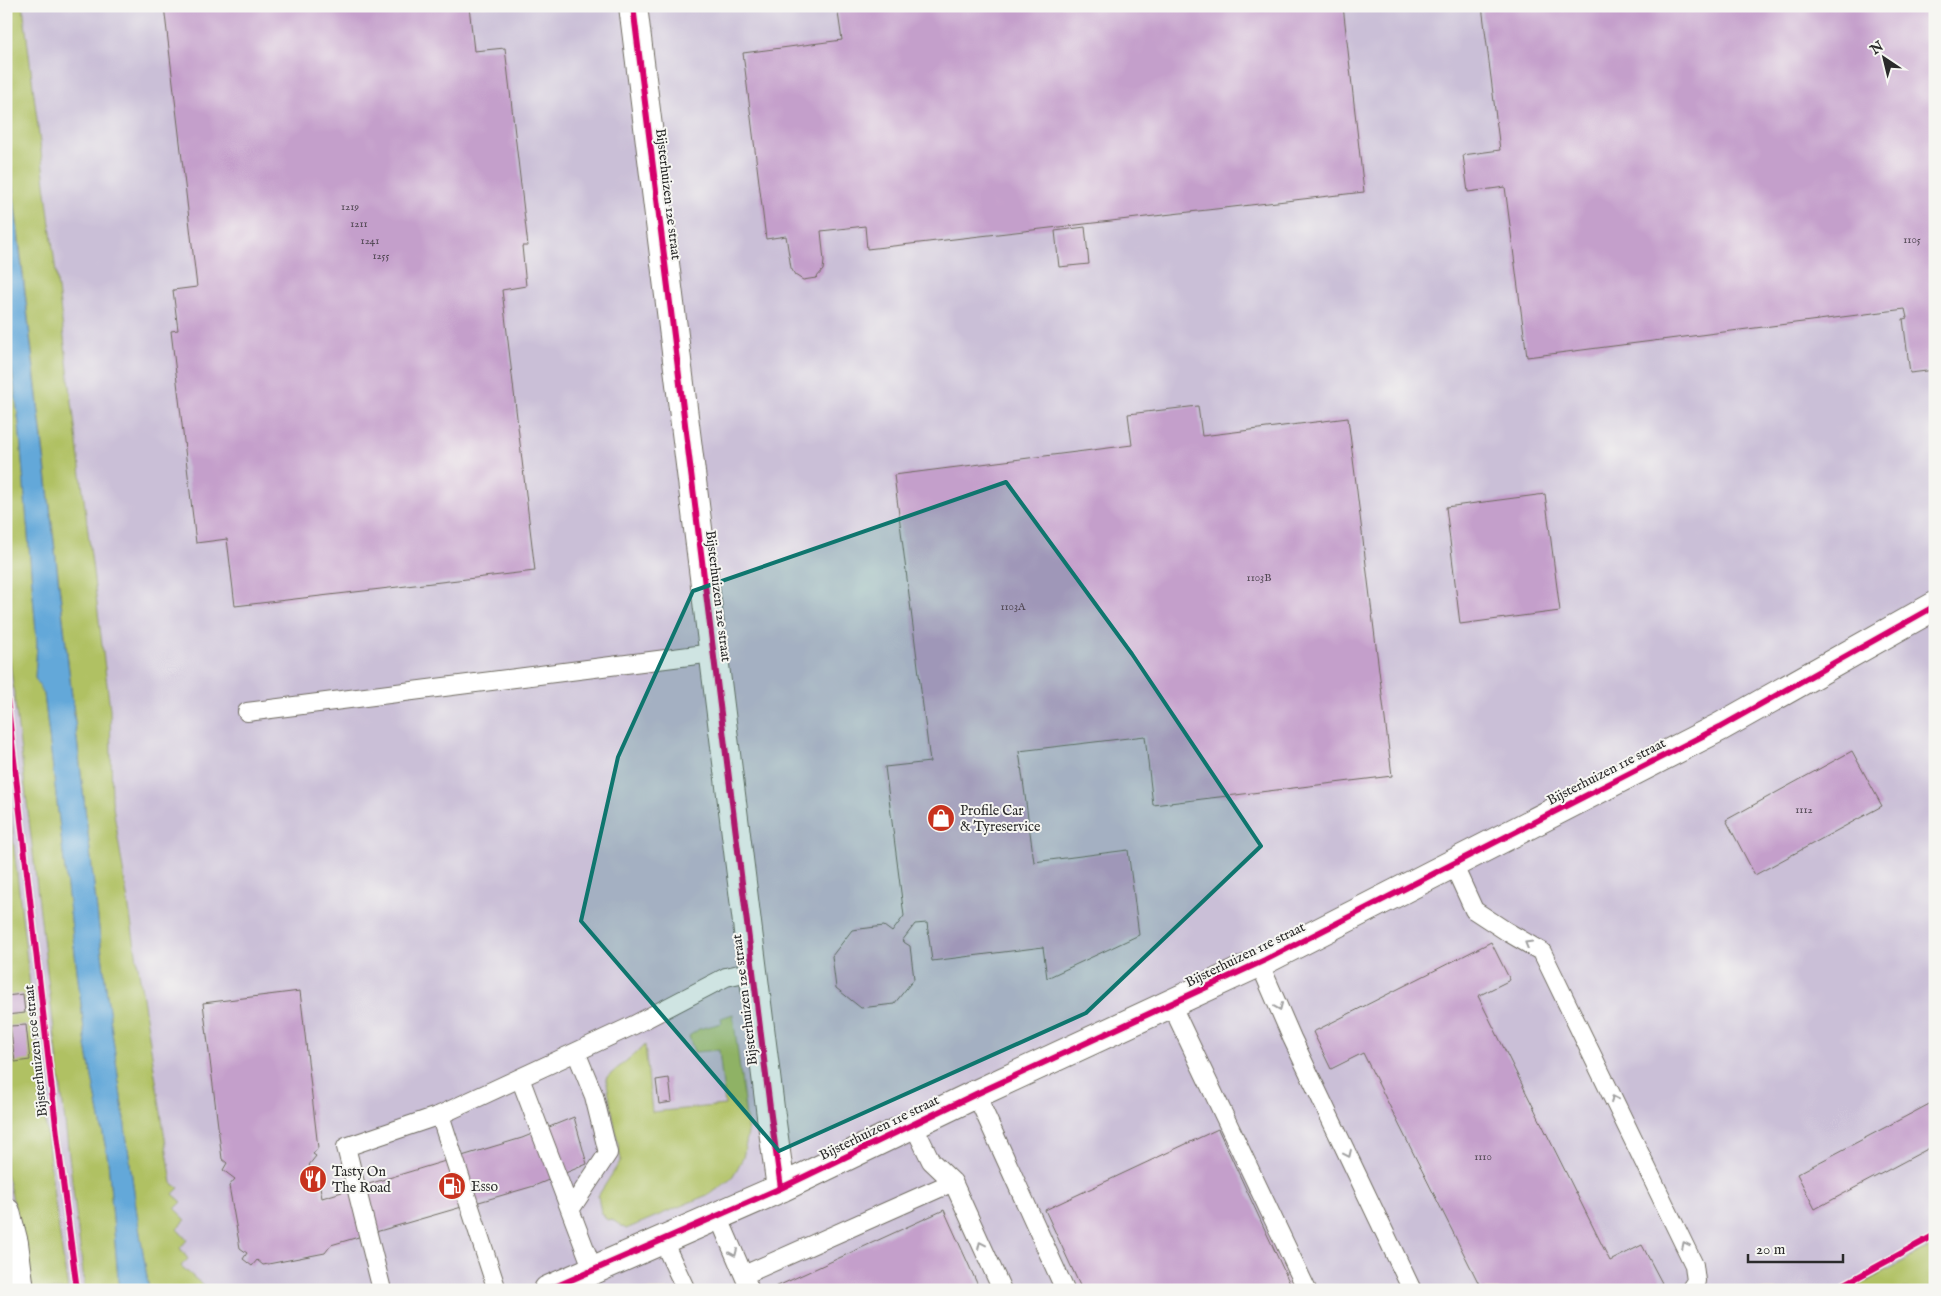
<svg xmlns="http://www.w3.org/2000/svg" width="1941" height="1296" viewBox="0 0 1941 1296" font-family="'IM FELL English',serif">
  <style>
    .industrial { fill: #cabfd7 }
    .green { fill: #b0c164; stroke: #6e7648 }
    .water { fill: #63a8d9; stroke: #476a82 }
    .building { fill: #c49fcb }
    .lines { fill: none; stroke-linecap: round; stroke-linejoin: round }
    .service-casing { stroke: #6f6b60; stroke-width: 20 }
    .minor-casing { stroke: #6f6b60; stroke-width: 30 }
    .secondary-casing { stroke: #6f6b60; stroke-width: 30 }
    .service { stroke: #fff; stroke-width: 18 }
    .minor { stroke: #fff; stroke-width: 28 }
    .secondary { stroke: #fff; stroke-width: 28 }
    .cycleway-casing { stroke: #f6f6f2; stroke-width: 9 }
    .cycleway { stroke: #d6006c; stroke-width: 6 }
    .oneway { stroke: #a0a0a0 }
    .marked { fill: #0f766e; fill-opacity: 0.2; stroke: #0f766e; stroke-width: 4; stroke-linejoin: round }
    .labels { text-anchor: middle; stroke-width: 4; stroke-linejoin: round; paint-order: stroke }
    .number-label { font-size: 11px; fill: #514853 }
    .street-label { font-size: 14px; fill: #2b2b2b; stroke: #f6f6f2 }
    .poi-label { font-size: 14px; fill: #2b2b2b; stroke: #f6f6f2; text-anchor: start }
  </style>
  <rect width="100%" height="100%" fill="#f6f6f2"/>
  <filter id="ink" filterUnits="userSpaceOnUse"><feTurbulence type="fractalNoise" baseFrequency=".02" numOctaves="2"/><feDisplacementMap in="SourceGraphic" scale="10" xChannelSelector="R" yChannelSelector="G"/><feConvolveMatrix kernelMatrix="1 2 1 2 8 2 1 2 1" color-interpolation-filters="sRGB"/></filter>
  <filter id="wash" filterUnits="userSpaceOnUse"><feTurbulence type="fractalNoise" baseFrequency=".0096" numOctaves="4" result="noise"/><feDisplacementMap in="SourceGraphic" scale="20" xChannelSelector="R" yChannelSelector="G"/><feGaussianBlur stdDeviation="1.12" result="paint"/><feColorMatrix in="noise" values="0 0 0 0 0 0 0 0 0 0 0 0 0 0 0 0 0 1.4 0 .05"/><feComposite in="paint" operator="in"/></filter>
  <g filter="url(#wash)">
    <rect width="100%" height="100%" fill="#ede1c3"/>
    <path class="industrial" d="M6,6H1935V1290H6Z"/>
    <path class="green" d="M6,6H23L110,709L112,800L172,1183L179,1188L173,1194L182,1202L175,1209L186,1220L177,1229L187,1240L180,1248L188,1259L181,1266L205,1287L206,1290H149L138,1221L106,988L7,135Z
      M6,322L19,424L37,644L35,678L44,694L86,1046L108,1160L119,1290H85L6,627Z
      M6,777L54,1196L68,1290H32L24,1242L6,1173Z
      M733,1014L748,1133L743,1158L737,1169L731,1179L712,1193L626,1229L611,1219L607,1220L601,1212L598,1196L621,1160L606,1078L645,1045L652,1112L725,1105L719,1050L694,1052L689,1036L699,1029L722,1023L721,1018Z
      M1935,1244V1284L1924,1290H1851Z"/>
    <path class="water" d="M6,132L106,988L138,1221L149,1290H119L108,1160L86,1046L44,694L35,678L37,644L19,424L6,322Z"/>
    <g id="blocks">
      <path class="building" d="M164,6H469L474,51L505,48L528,246H522L526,286L502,290L535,571L235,606L227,539L196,543L171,331L178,330L173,290L197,287Z
        M837,6H1343L1364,192L867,249L865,226L821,231L824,261L823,270L816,278L803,280L795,275L791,268L786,236L766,239L743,53L842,40Z
        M1482,6H1935V370L1910,373L1903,319L1907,318L1905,309L1527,357L1505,187L1468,192L1463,155L1500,150Z
        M1085,227L1089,264L1059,267L1055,231Z
        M1198,406L1202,436L1348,418L1392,776L1153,805L1145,736L1019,751L1034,862L1128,850L1139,935L1047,978L1043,947L932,961L927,923L915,924L902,941L910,946L914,979L894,1004L861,1008L836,988L832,956L852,930L884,926L892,932L904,916L885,767L930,762L894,475L1132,445L1128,414Z
        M1545,494L1560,611L1460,624L1446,507Z
        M1852,751L1882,806L1755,875L1726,820Z
        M1491,942L1510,980L1478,996L1610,1261L1642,1245L1662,1283L1648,1290H1482L1363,1053L1331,1069L1313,1032Z
        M300,991L318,1148L313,1154L316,1156L309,1165L313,1171L317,1170L322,1198L522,1138L574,1117L587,1164L534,1186L331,1245L325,1253L263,1265L257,1260L252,1266L243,1259L247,1253L240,1248L229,1186L235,1179L223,1170L227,1163L222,1159L203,1003Z
        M23,994L25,1013L6,1015V996Z
        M26,1025L30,1060L15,1062L10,1026Z
        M669,1078L672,1102L659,1104L656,1080Z
        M1935,1101V1145L1815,1209L1797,1174Z
        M1218,1129L1293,1290H1082L1045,1210Z
        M944,1210L980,1290H769Z"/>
    </g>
  </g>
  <g filter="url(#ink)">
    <use href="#blocks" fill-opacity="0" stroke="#6f6b60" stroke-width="1"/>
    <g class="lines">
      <g class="service-casing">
        <path id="service" d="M247,712L713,653
          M1453,864L1474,910L1506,931L1542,952L1694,1265L1696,1281L1690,1290
          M1259,962L1292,1038L1412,1290
          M1171,1004L1307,1290
          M520,1078L593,1270
          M976,1094L1065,1290
          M913,1124L931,1161L953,1182L1002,1290
          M570,1210L608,1153L594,1096L576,1052
          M718,1216L750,1290
          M663,1241L686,1290
          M744,1275L953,1182
          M382,1290L346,1147L440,1115
          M497,1290L440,1115L634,1025L726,977L753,971"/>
      </g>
      <g class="minor-casing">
        <path id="minor" d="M633,6L771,1116L781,1188
          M548,1290L781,1188L976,1094L1265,960L1720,727L1935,606"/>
      </g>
      <g class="secondary-casing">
        <path id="secondary" d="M6,1212L14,1243L20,1290"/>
      </g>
      <use href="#service" class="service"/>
      <use href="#minor" class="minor"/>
      <use href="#secondary" class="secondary"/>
      <g class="cycleway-casing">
        <path id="cycleway" d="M633,6L771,1116L781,1188
          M6,690L58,1143L77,1290
          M548,1290L781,1188L976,1094L1265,960L1720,727L1935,606
          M1834,1290L1935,1235"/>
      </g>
      <use href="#cycleway" class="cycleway"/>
    </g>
    <defs><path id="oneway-chevron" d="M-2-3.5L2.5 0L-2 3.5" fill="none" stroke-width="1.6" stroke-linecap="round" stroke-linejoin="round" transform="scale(1.25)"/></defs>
    <g class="oneway">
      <use href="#oneway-chevron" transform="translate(1528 944) rotate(-150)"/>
      <use href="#oneway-chevron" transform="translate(1279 1007) rotate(67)"/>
      <use href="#oneway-chevron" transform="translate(1614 1099) rotate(-116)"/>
      <use href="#oneway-chevron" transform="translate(1348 1154) rotate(65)"/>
      <use href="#oneway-chevron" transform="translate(981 1245) rotate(-115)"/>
      <use href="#oneway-chevron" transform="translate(1685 1245) rotate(-116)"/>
      <use href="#oneway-chevron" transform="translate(734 1253) rotate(66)"/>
    </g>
  </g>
  <path class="marked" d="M1006,482L1132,654L1261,846L1086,1013L779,1151L581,921L618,757L693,591Z"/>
  <defs>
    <g id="shop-disc" transform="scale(1.4375)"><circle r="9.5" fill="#c8321e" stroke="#f6f6f2"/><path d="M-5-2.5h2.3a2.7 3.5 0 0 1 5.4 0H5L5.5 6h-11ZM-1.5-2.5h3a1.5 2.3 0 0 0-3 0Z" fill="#fff"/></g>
    <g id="restaurant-disc" transform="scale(1.4375)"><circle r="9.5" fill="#c8321e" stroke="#f6f6f2"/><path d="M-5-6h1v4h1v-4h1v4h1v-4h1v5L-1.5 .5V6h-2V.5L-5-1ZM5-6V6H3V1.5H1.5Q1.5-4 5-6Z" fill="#fff"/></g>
    <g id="fuel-disc" transform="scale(1.4375)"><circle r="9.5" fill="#c8321e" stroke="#f6f6f2"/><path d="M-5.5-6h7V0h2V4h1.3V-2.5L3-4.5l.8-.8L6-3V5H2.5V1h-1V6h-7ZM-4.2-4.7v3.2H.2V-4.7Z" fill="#fff"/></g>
  </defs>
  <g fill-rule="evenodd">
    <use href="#shop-disc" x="941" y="818"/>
    <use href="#restaurant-disc" x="313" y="1179"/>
    <use href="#fuel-disc" x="452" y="1186"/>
  </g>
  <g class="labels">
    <g class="number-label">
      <text x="350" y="210">1219</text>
      <text x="359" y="227">1211</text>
      <text x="1912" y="243">1105</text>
      <text x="370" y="244">1241</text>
      <text x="381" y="259">1255</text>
      <text x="1259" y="581">1103B</text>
      <text x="1013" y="610">1103A</text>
      <text x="1804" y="813">1112</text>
      <text x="1483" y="1160">1110</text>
    </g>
    <g class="street-label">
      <text transform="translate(669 194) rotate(83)" y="5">Bijsterhuizen 12e straat</text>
      <text transform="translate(719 596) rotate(83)" y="5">Bijsterhuizen 12e straat</text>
      <text transform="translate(1606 771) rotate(-27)" y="5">Bijsterhuizen 11e straat</text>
      <text transform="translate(1245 954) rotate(-26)" y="5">Bijsterhuizen 11e straat</text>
      <text transform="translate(744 1000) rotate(-97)" y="5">Bijsterhuizen 12e straat</text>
      <text transform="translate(35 1051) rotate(-96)" y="5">Bijsterhuizen 10e straat</text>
      <text transform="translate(879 1127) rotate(-26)" y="5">Bijsterhuizen 11e straat</text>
    </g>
    <g class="poi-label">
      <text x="960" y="815">Profile Car<tspan x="960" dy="16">&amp; Tyreservice</tspan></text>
      <text x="332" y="1176">Tasty On<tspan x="332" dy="16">The Road</tspan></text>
      <text x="471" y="1191">Esso</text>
    </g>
  </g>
  <rect width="1941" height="1296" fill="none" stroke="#f6f6f2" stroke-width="25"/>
  <g transform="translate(1884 58) rotate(325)" stroke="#f6f6f2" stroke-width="4" paint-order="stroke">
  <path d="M0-4L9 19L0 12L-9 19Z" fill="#2b2b2b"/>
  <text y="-8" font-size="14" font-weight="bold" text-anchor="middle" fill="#2b2b2b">N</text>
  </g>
  <path d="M1748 1254v8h95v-8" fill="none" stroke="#2b2b2b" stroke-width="2.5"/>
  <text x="1756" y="1254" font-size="15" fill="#2b2b2b" stroke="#f6f6f2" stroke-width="4" paint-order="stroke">20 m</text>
</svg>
